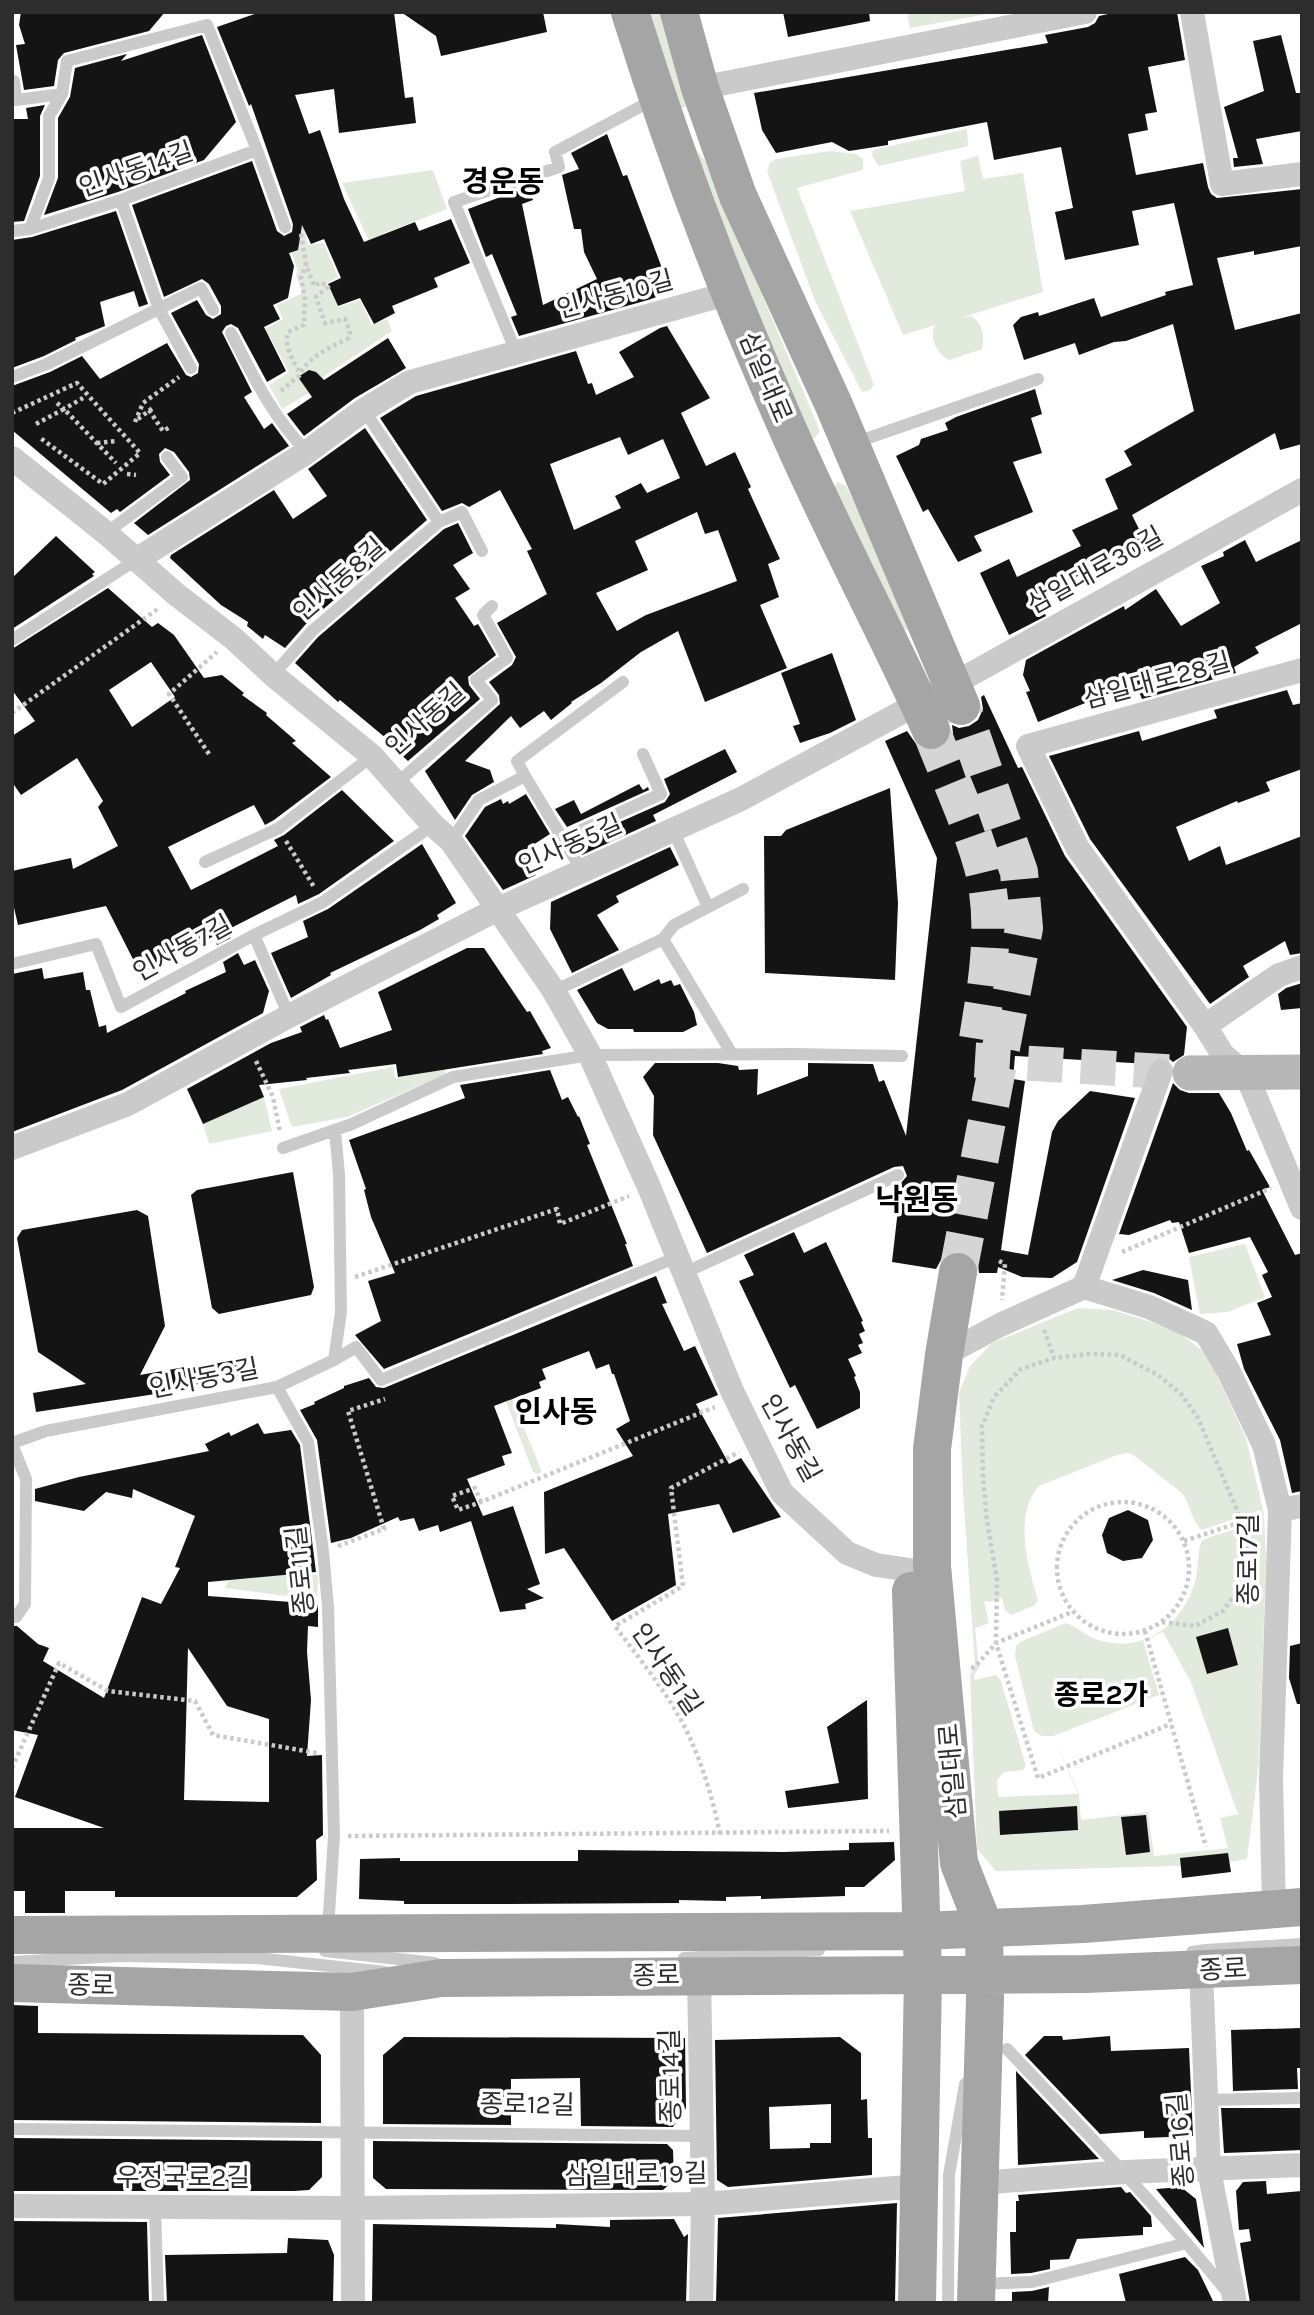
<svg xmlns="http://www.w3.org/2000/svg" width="1314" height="2315" viewBox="0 0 1314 2315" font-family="Karla,'Noto Sans KR',sans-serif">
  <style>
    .green { fill: #e1eadc; fill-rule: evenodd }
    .building { fill: #141414; fill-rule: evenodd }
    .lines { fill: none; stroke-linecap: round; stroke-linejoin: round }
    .secondary-tunnel { stroke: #d5d5d5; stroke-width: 35; stroke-dasharray: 35 18; stroke-linecap: butt }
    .primary-tunnel { stroke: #d5d5d5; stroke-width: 38; stroke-dasharray: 38 19; stroke-linecap: butt }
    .path { stroke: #cacaca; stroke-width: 4.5; stroke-dasharray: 3.5 3.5; stroke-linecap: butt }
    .lane { stroke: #cacaca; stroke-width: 12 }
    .street { stroke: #cacaca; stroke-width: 24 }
    .secondary { stroke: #b7b7b7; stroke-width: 35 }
    .primary { stroke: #a5a5a5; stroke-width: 38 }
    .labels { text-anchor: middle; stroke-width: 7; stroke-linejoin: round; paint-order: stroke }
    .street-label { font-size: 26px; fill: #2d2d2d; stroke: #fff }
    .neighbourhood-label { font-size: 28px; font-weight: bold; fill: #000; stroke: #fff }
    .quarter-label { font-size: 30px; font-weight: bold; fill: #000; stroke: #fff }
  </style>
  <rect width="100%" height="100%" fill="#fff"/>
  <path class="green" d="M650,12H661L686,107L682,108L678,106Z
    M907,12H993V13L910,28Z
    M967,129L968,146L879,166L872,156L873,150Z
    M697,150L705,161L820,431L815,438H811L706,204Z
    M830,151L856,154L863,159V170L797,188L874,385L870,390L862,392L815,301L767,171L770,163L776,159Z
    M978,156L983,179L1023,173L1043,292L960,318L971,316C983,324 985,335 982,349L949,360C936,353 929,338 935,325L903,335L850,211L965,191L960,161Z
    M433,170L447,209L382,234L392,261L380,265L342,183Z
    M301,217L308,245L324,243L338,277L327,283L338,307L360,300L372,325L387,319L392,331L323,377L319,387L282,409L269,385L289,372L265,329L283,319L277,305L303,293L296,276L298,271L285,236L294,230L291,222Z
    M837,482L846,486L915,624L908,630L902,629L834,489Z
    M440,1053L446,1074L347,1117L292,1127L279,1089L393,1067L395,1078L430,1072Z
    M264,1097L272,1131L209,1144L203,1124Z
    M1245,1244L1265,1297L1228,1312L1200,1314L1189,1257Z
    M1078,1308L1113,1310L1151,1322L1179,1333L1207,1354L1246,1438L1264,1514L1266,1560L1259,1762L1247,1859L1210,1865L996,1871L977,1849L970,1675L975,1666L963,1492L959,1393L970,1366L992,1343ZM1127,1453L1132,1454L1182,1493C1190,1504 1192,1522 1202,1530L1260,1510L1262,1513L1261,1520L1205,1539L1201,1542C1197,1555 1199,1571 1194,1585C1180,1628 1140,1655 1095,1639C1085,1635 1077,1627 1066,1623L1020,1642L1016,1646L1015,1656L1034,1731L1042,1736H1053L1078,1794L998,1797L997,1780L1004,1772L1023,1770L1026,1766L1001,1681L996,1675L975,1680L974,1675L979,1668L975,1628L989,1623L984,1601L990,1602L1002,1598L1005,1610L1011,1615L1035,1605L1038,1600C1028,1568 1013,1514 1039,1486L1117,1455ZM1163,1632L1191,1682L1238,1814L1220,1818L1228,1848L1154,1856L1148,1812L1081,1820L1079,1794L1053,1736L1159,1695L1143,1641Z
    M489,1342L542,1472L537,1474L533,1472L484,1344Z
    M235,1566L318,1575L317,1600L225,1588Z"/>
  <path class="building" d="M21,12H165L149,31L64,53L58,60L54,86L24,90L16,45L25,44L19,25Z
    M260,12H394L405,98L413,97L416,123L339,133L334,89L295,95L309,134L320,130L344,199L364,242L415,222L419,231L451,219L470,263L434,278L438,287L392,306L395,313L374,324L360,298L338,306L328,284L341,278L324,239L311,244L302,225L298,250L289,253L294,266L288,298L273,305L280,319L264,327L286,371L267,382L238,328L231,324L226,326L222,332L252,392L244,397L264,429L272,423L289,446L148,535L134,523L190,480L189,472L174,452L165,448L159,454L160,462L170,475L120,512L117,509L111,513L12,430V386L50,372L82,356L100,379L167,343L186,375L191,377L198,373L199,364L171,313L197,300L206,315L213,319L221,314V306L209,284L202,279L164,297L132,205L252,161L277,231L284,236L292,232L293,224L251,104L249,106L217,27Z
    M401,12H543L547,32L441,56L436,36Z
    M783,12H869L870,21L788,37Z
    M1117,12H1177L1185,60L1148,67L1157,112L1145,114L1148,130L1128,134L1136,175L1203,163L1208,187L1211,194L1217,198L1302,189V246L1254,255V251L1217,258L1235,330L1302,313V444L1280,450L1275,433L1132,515L1149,549L1120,563L1114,552L1076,571L1078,576L1036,595L1046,616L1009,635L980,573L1009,559L1017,577L1081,546L1072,530L1118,509L1105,479L1132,465L1124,451L1194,411L1173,324L1126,341L1114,342L1079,355L1075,343L1024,360L1013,325L1021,317L1038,312L1039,316L1094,298L1101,317L1166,295L1165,292L1193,285L1174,203L1132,211L1139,245L1065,260L1055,212L1073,208L1061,147L994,160L987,122L888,141V145L849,151L832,142L776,153L762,130L754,93L1048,43L1045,35L1088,27L1095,23L1099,16Z
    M202,35L236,122L204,160L118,192L44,215L58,178V118L70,97L75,68L127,54L121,61Z
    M1281,35L1296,93H1301L1302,131L1256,139L1263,164L1234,167L1233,158H1238L1224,107L1264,91L1253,41Z
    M45,105L40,116V176L24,221L12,222V119H28L26,108Z
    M607,134L623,176L627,175L671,292L648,300L519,336L511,317L517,315L492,254L486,257L468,209L528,187L533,200L522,204L543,305L597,279L584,252L581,229H574L562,175L579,169L571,153Z
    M116,211L148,304L139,307L134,291L100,302L105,326L75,338L76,340L44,356L12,368V240L32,237Z
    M667,326L710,398L681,413L706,466L735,452L751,487L748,489L780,559L768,564L779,597L760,605L787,668L705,702L678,631L641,652L601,683L571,702L572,703L551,720L544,711L520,728L511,716L465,761L490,770L494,782L472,795L455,820L425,771L500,704L499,695L489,682L512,665L516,657L497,623L547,594L527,551L532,549L500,490L469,507L462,503L442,511L380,418L416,396L576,351L588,384L592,383L596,395L634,377L619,352L660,328ZM620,437L628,455L663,439L680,478L647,493L641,483L615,496L621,508L574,530L550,464ZM697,512L705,534L718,530L737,581L646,615L617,631L596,593L648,570L635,541Z
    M388,338L406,368L355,398L304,436L287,414L312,397L298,377L309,370L316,372L324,380Z
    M1035,389L1042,414L1031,418L1042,453L1013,462L1033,512L974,536L982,551L958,562L928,509L923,512L896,456L919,445L921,439L948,430L945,423L956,417Z
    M365,428L427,520L306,624L285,648L265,635L263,639L247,626L248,622L221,605L170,558L171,555L274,490L293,519L327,496L308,469Z
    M458,523L473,553L453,565L470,589L455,598L474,626L478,624L496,655L468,677L469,685L480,699L408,761L385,740L387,739L340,700L338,702L295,663L318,637L444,529Z
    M56,536L95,572L92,574L94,576L12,629V578Z
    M1245,540L1256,562L1302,540V623L1255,647L1259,653L1234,667L1236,673L1142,699L1135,683L1038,722L1026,692L1030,691L1023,675L1026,660L1124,606L1125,610L1156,589L1181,626L1220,603L1201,566L1224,556L1223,552Z
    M108,588L152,627L158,623L174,635L204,678L222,675L244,693L242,695L267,713L266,715L296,741L292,743L331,777L274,820L265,825L254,805L168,847L191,890L278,846L274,840L284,835L342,790L394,841L319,894L298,904L296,895L227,930L231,938L217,945L214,936L140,973L106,906L18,925L12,899V871L71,858L73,869L118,846L98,807L103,801L77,758L21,795L12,782V736L35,721L12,690V649ZM151,662L175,697L132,727L109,690Z
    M832,653L856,720L830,733L800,743L793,726L800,724L781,673Z
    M1287,690L1293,705L1302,703V769L1266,782L1270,791L1238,803L1237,801L1176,827L1189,861L1220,846L1226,865L1302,836V953L1290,955L1285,941L1243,966L1249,977L1210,1004L1090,839L1049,756L1139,731L1142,741L1217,718L1214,710Z
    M984,695L1018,768L1022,767L1065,856L1187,1027L1184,1055L1173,1062L1167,1057H1158L1148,1064L1015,1056L1013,1079L1025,1081L1001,1250L1028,1255L1052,1132L1058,1121L1090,1091L1135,1098L1077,1262L1052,1278L1022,1277L998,1267L997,1273H979L978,1264L972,1256L961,1250L950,1252L942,1258L936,1269L892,1262L901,1183L907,1176L903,1166L894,1167L707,1253L653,1135L654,1096L643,1077L655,1063H718L738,1066L739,1070L758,1069L757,1095L808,1076V1063L873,1064L879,1082L884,1080L906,1136L937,858L885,741L907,731L919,748L930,752L940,750L949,742L953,733L952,725L959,728L969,726L978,720L983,709L981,697Z
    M725,749L737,772L653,815L656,821L582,855L575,842L665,802L670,794L664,779Z
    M639,784L643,790L648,787L649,790L567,827L555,809L574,800L581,814Z
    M890,788L898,903L895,980L765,973L764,836H781L786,830Z
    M526,794L550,834L522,852L536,875L503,890L465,836L485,807L501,799L503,804L508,801L509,804Z
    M422,844L456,903L437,915L439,919L420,930L330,973L331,975L291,998L271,953L308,937L303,921L328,909Z
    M670,847L679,865L616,896L619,902L597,915L619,950L572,973L550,929L551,902Z
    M467,948H484L527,1012L530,1011L551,1048L542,1051L543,1054L398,1077L396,1064L348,1070L350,1073L306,1078L307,1080L259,1085L264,1097L203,1124L187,1089L271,1043L302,1032L300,1027L324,1015L326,1020L328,1019L340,1048L392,1030L378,992Z
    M238,953L244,965L255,960L269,991L263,1013L122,1090L12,1132V974L42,968L44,979L83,972L86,990H90L99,1027L106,1025L107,1033L186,993L185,991L226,972L223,962Z
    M622,968L634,991L659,979L661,984L671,980L674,986L680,984L694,1012L697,1025L683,1032H634L633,1029H608L597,1023L577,990Z
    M1302,983V1008L1281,1010L1278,994L1286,988Z
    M550,1070L562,1100L568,1097L578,1117L579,1116L590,1144L587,1145L627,1244H625L633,1266L384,1369L355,1335L381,1321L368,1281L395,1273L371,1217L364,1190L366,1189L349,1140L465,1098L460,1085Z
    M1173,1083L1180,1090L1189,1093H1219L1231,1113L1247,1151L1249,1150L1270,1187L1262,1190L1295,1255L1302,1253V1491L1292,1493L1280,1440L1244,1369L1237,1344L1271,1335L1257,1303L1272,1297L1262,1275L1268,1272L1250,1237L1189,1253L1179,1222L1172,1223L1170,1220L1129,1235L1119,1234Z
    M293,1172L314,1287L311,1295L219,1314L212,1308L191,1195L197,1190Z
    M137,1210L148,1216L165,1326L140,1375L185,1367V1369L241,1359L244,1375L188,1386L189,1389L36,1412L33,1393L86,1384L38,1352L17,1238L22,1230Z
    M794,1232L804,1253L826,1242L863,1321L861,1322L865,1331L859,1334L863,1343L858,1345L862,1353L848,1359L856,1376L854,1377L860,1392V1408L817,1429L795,1385L790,1388L739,1281L754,1275L744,1255Z
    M1143,1270L1188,1280L1192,1310L1154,1293L1112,1280Z
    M656,1276L667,1303L662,1304L684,1351L695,1346L718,1395L696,1404L729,1464L741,1458L781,1517L733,1533L719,1504L668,1514L676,1585L612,1621L564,1548L545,1554L544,1492L633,1456L616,1429L630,1421L614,1374H612L609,1364L596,1369L589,1351L542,1369L546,1379L539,1382L541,1388L494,1406L512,1453L502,1456L505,1465L467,1479L483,1516L513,1506L540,1584L527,1589L544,1598L525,1604L526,1609L500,1612L471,1521L440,1532L438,1525L419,1531L414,1518L400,1521L398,1517L351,1538L331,1543L317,1440L300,1410L315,1404L314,1402L344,1388V1386L369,1378L376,1387L384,1388Z
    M258,1423L264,1434L291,1430L300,1445L316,1572L208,1582V1596L318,1604V1627L308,1626L307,1652L311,1700L307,1756L322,1755L323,1835L316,1840L317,1880L297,1897H115V1891H65V1913H25V1891H12V1828H104L15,1797L38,1735L12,1730V1626H17L38,1644L49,1648L43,1661L104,1698L142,1597L161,1604L180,1568L175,1567L195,1516L133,1489L132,1498L106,1492L84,1511L35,1501V1489L79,1477L209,1451L205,1444L229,1432L231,1436ZM188,1648L227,1706L269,1719V1802L184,1800Z
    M1128,1510L1148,1520L1153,1540L1142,1558L1123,1561L1107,1553L1102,1535L1109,1518Z
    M1228,1628L1238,1665L1207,1674L1196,1637Z
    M1302,1643V1704H1297L1289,1678L1290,1646Z
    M867,1700L868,1799L788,1808L785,1791L839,1783L827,1727Z
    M1077,1806L1078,1830L1000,1835L999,1811Z
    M1146,1815L1150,1852L1126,1855L1121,1817Z
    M894,1842L895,1860L864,1887H845V1896L761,1899V1896L726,1897V1901L679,1900V1903L494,1904H404V1901L359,1899L360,1859L400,1858V1861H578V1850L783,1852L849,1850V1843Z
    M1228,1853L1231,1872L1182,1878L1180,1858Z
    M12,2005L38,2006V2033L303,2035L321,2055V2123L12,2120Z
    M1302,2028V2068H1297L1298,2089L1233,2091L1231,2030Z
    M1044,2036H1062L1063,2040L1110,2036L1111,2051L1189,2048L1193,2136L1144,2138V2131L1100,2134L1025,2055Z
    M404,2037L685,2038L686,2108L673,2127L581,2126L580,2078L511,2079V2125L383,2124V2055Z
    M840,2037L861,2053V2100L867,2099L868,2138H872V2175L728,2187L717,2180L715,2040ZM831,2104V2143H810V2148L770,2149L769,2107Z
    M1016,2071L1086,2145L1099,2159L1018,2165Z
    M1221,2108H1302V2150L1224,2153Z
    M12,2138L322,2141V2177L309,2190L294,2191H14Z
    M373,2141L667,2144L673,2150L674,2180L663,2190L386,2189L373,2178Z
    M1266,2181L1267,2194L1302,2191V2303H1250L1240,2243L1251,2241L1249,2229L1239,2230L1236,2191L1243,2182Z
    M1121,2187L1126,2193L1130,2192L1151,2216L1152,2227H1143V2235L1077,2239L1069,2259L1050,2260V2269L1031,2273L1011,2274L1010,2232H1016V2201H1019L1018,2195Z
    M1181,2187L1196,2199L1204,2248L1156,2189Z
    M897,2203L895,2303H716L718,2218Z
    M674,2219L684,2237L688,2234L686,2303H372L373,2224L556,2228V2224L610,2227V2220Z
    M14,2221L147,2222L149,2303H12Z
    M288,2238L328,2240L334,2255L333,2303H167L165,2255L287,2253Z
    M1185,2257L1198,2270L1214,2303H1126L1119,2274Z
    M1049,2287L1048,2303H1012V2292L1032,2291Z"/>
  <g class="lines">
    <path class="secondary-tunnel" d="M975,1060L1190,1073"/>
    <path class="primary-tunnel" d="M931,730C948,775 970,820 983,867C998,922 987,984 978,1039
      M958,1272L1024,928L1019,872L961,706"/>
    <path class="path" d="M301,234L306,264
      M281,391L299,376C309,356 329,348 349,338L350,331L345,319L325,323L316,297L328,287L321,282L314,286L306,264L301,278L305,299L304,325L288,332C284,346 293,361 300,373
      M57,403L64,409L83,398
      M149,410L163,431L170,427
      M12,413L77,383L140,453L103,484L39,437
      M138,419L154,407
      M135,422L143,403L179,377
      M36,424L64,409L116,463
      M97,443L117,441
      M127,474L136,475
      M12,713L159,608
      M209,754L169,694L217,652
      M286,841L314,887
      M256,1061L273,1097L280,1132
      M1122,1252L1271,1188
      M999,1261L1005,1264L1002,1300
      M355,1277L557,1209L560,1224L629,1196
      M1044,1330L1054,1358
      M1057 1568a66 66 0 1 1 132 0a66 66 0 1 1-132 0Z
      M481,1502L475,1488L452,1496L458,1510L481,1502L715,1407
      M1184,1541L1259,1516
      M338,1546L384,1529L348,1411L385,1399
      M1162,1622L1195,1626L1223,1611L1241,1586L1248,1551L1237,1510L1198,1418L1181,1394L1158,1375L1120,1355L1089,1354L1054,1358L1021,1369L994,1397L982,1426L983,1476L987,1521L997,1580L996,1643L1038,1778L1171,1724
      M1145,1631L1206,1847
      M971,1668L975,1667L996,1643L1072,1612
      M12,1768L59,1663L108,1691L195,1701L213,1735L317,1753
      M720,1834C714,1804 705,1773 693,1745C675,1701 643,1664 615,1626L683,1586L671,1488L739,1452
      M348,1836L889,1831"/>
    <path class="lane" d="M12,81H14L16,100L62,94
      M121,200L159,309L191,368
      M30,229L49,178V116L62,94L67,61L207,25L257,150
      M12,231L30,229L121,200L257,150L285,227
      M231,333C253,376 273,418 307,452
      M516,352L454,202L559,167L555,152L653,100
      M12,377L47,364L201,288L213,310
      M854,443L1038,379
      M439,522L462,512L482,551
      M106,533L182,477L167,457
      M12,640L136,560
      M273,675L312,631L439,522L364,410
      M525,776L582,871
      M397,783L492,700L476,680L507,658L483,615L492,606
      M673,830L708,907
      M564,838L661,794L643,754
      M451,841L479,800L525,776L517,761L623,682
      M205,862L279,828L372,756
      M254,935L289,1016
      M663,939L732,1054
      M12,964L96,944L121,1007L254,935L323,902L433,825
      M554,991L663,939L674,925L743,889
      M283,1148L352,1124L453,1077L590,1055L791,1054L902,1056
      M684,1273L898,1175
      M334,1360L341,1312L339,1175L335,1130
      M277,1387L308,1442L323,1551L328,1607L334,1836L328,1929
      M12,1443L46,1431L277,1387L334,1360L356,1347L381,1380L677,1257
      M12,1444L26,1479L25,1604L16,1617H12
      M325,1951L435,1963
      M1192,1952L1206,1950L1302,1944
      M684,1958L819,1950
      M12,1962L119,1956L257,1958L385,1972
      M1007,2049C1083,2129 1159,2207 1228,2293
      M1206,2100L1302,2098
      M12,2129L701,2136
      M155,2207L158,2303
      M980,2284L1032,2282L1187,2243
      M948,2303L949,2175L965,2084"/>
    <path class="street" d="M1192,12L1222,184L1302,174
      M700,88L1085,12
      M12,458L106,533L177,595L233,638L273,675L372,756L433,825L451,841L554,991L590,1055L649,1187L732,1391L782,1493L847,1553L876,1565L910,1570
      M136,560L307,452L364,410L410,382L730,293
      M1302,670L1028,746L1077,847L1205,1026L1223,1055L1246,1074L1302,1208
      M1205,1026L1279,975L1302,967
      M12,1148L128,1104L289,1016L498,909L741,799L919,703L1302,490
      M1084,1287L1149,1307L1206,1333L1228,1370L1264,1445L1280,1510L1271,1779L1274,1909
      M1084,1287L1161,1071
      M944,1355L1000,1325L1084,1287
      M1280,1510L1302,1506
      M1201,1971L1209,2170L1235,2303
      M699,1975L703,2204L701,2303
      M352,1992L353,2303
      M979,2183L1125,2172L1302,2165
      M12,2206L353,2208L703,2204L919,2186"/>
    <path class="secondary" d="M1190,1073L1302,1072"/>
    <path class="primary" d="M630,12C672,147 722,280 779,409C825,518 882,622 931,730
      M679,12L700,88L738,196L833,403L961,706
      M958,1272L944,1355L932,1449V1566L959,1863L984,1927L985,1999L976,2303
      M911,1591L923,1976L917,2303
      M12,1935L923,1931L1083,1924L1302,1907
      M12,1983L352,1992L441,1978L1085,1974L1302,1965"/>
  </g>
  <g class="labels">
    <g class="street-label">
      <text transform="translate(136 169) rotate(-19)" y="9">인사동14길</text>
      <text transform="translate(615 294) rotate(-15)" y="9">인사동10길</text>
      <text transform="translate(766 377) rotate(67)" y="9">삼일대로</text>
      <text transform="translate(1095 570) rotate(-29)" y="9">삼일대로30길</text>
      <text transform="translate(339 579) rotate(-41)" y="9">인사동8길</text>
      <text transform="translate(1157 680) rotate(-15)" y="9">삼일대로28길</text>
      <text transform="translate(425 719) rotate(-41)" y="9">인사동길</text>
      <text transform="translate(570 844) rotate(-24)" y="9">인사동5길</text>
      <text transform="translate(182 948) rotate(-29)" y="9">인사동7길</text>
      <text transform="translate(204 1378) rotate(-11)" y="9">인사동3길</text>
      <text transform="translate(791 1438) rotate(61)" y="9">인사동길</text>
      <text transform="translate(1248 1559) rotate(-90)" y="9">종로17길</text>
      <text transform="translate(300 1570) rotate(-96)" y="9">종로11길</text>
      <text transform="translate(667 1669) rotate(56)" y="9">인사동1길</text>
      <text transform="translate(952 1771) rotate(-95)" y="9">삼일대로</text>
      <text transform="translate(1223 1969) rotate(-3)" y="9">종로</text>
      <text transform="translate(656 1975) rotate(-1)" y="9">종로</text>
      <text transform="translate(91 1985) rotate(1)" y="9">종로</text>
      <text transform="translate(670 2076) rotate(-91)" y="9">종로14길</text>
      <text transform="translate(527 2104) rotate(1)" y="9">종로12길</text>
      <text transform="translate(1180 2140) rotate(-95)" y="9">종로16길</text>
      <text transform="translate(636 2174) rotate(-1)" y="9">삼일대로19길</text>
      <text x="183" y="2186">우정국로2길</text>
    </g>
    <g class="neighbourhood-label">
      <text x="1101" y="1704">종로2가</text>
    </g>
    <g class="quarter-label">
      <text x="503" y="192">경운동</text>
      <text x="917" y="1210">낙원동</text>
      <text x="556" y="1422">인사동</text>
    </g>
  </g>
  <rect width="1314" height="2315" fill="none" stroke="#2d2d2d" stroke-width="28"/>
</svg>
